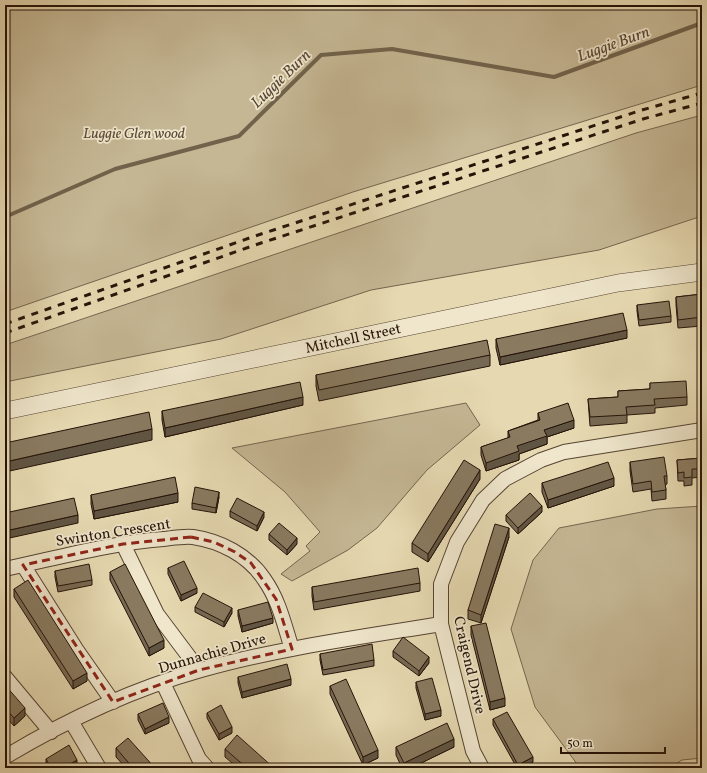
<svg xmlns="http://www.w3.org/2000/svg" width="707" height="773" viewBox="0 0 707 773" font-family="Vollkorn,serif">
  <style>
    .green { fill: #c5b794; stroke: #75654e }
    .lines { fill: none; stroke-linecap: round; stroke-linejoin: round }
    .stream { stroke: #71624b; stroke-width: 4 }
    .minor-casing { stroke: #554432; stroke-width: 16 }
    .tertiary-casing { stroke: #554432; stroke-width: 18 }
    .minor { stroke: #efe6cc; stroke-width: 14 }
    .tertiary { stroke: #efe6cc; stroke-width: 17 }
    .rail { stroke: #251308; stroke-width: 3; stroke-dasharray: 7 7; stroke-linecap: butt }
    .wall { fill: #766953; stroke: #251308 }
    .shaded-wall { fill: #605543; stroke: #251308 }
    .building { fill: #897a60; stroke: #251308 }
    .marked { fill: none; stroke: #8f2418; stroke-width: 3; stroke-dasharray: 8 5; stroke-linejoin: round }
    .labels { text-anchor: middle; stroke-width: 3.5; stroke-linejoin: round; paint-order: stroke }
    .park-label { font-size: 15px; font-style: italic; fill: #5d4c39; stroke: #efe6cc }
    .street-label { font-size: 15px; fill: #251308; stroke: #efe6cc }
    .water-label { font-size: 16px; font-style: italic; fill: #584735; stroke: #efe6cc }
  </style>
  <rect width="100%" height="100%" fill="#e6d9b1"/>
  <filter id="stains"><feTurbulence type="fractalNoise" baseFrequency=".005" numOctaves="4"/><feColorMatrix values="0 0 0 0 .2 0 0 0 0 .09 0 0 0 0 .02 0 0 0 .5 -.17"/></filter>
  <radialGradient id="worn" r=".72"><stop offset=".6" stop-color="#630" stop-opacity="0"/><stop offset="1" stop-color="#630" stop-opacity=".3"/></radialGradient>
  <path class="green" d="M15,5H702V85L353,192L5,312V11Z
    M702,115V216L599,250L371,290L221,339L5,382V345L636,133Z
    M466,403L480,425L427,470L377,528L348,550L292,581L281,574L310,551L306,546L320,532L285,492L232,448Z
    M702,506V758L682,760L669,768H580L535,707L511,629L533,560L559,528L657,509Z"/>
  <g class="lines">
    <path class="stream" d="M5,217L115,169L239,136L321,55L392,49L554,77L702,23"/>
    <g class="minor-casing">
      <path id="minor" d="M123,544L157,614L199,670
        M23,565L76,649L113,702
        M5,569C57,558 110,543 163,539C172,538 184,536 193,537C220,541 248,555 264,579C279,600 284,624 292,649
        M5,677L51,732
        M163,683L199,759L207,768
        M71,721L99,768
        M5,757C65,721 133,689 201,670C279,648 361,637 441,624
        M482,768L473,751L441,624V584L457,542L483,500L505,479L541,460L564,452L702,430"/>
    </g>
    <g class="tertiary-casing">
      <path id="tertiary" d="M5,411L618,283L702,272"/>
    </g>
    <use href="#minor" class="minor"/>
    <use href="#tertiary" class="tertiary"/>
    <path class="rail" d="M5,324L255,236L642,110L702,93
      M5,333L255,245L643,119L702,103"/>
  </g>
  <path class="wall" d="M702,294V326L678,328L676,305V297Z
    M637,305L671,316V322L639,326L637,311Z
    M627,338L500,365L496,348V339Z
    M490,355V366L319,401L316,386V375Z
    M650,383L687,397V405L655,408V413L627,415V423L590,426L588,399L618,397V391L650,389Z
    M303,405L165,437L162,420V411Z
    M538,413L574,428L547,437V444L519,454V460L486,471L481,455V447L508,438V431L538,420Z
    M702,458V486H701V477L692,478V485L684,486V481H678L677,460Z
    M630,462L667,476V484L665,485L666,490V499L652,501L651,489L633,492L630,471Z
    M480,479L428,562L412,552V543Z
    M542,483L614,486L548,508L542,492Z
    M91,495L178,502L94,519L91,504Z
    M219,497L216,513L192,509V503Z
    M230,511L264,517L257,531L230,517Z
    M542,512L518,534L506,521V515Z
    M269,534L297,544L287,555L269,540Z
    M509,537L481,623L468,619V610Z
    M168,568L197,593L181,601L168,574Z
    M55,571L92,580V585L58,592L55,577Z
    M110,572L164,648L149,656L110,580Z
    M420,583V591L314,610L312,596V587Z
    M14,589L87,681L73,689L14,597Z
    M195,607L232,613L224,627L195,612Z
    M238,610L273,623L242,632L238,616Z
    M471,626L505,706L490,710L471,635Z
    M393,651L429,663L419,676L393,657Z
    M320,654L374,660V666L323,675L320,660Z
    M238,677L291,685L242,698L238,683Z
    M416,682L441,716L425,720L416,688Z
    M5,685L25,716L14,726L5,716Z
    M330,686L378,758L363,765L330,694Z
    M207,713L232,733L219,740L207,718Z
    M138,714L169,723L145,734L138,720Z
    M493,719L533,762L523,768H517L493,725Z
    M396,747H454L411,768H402L396,755Z
    M116,748L155,768H126L116,757Z
    M225,749L274,768H238L225,757Z
    M46,759L77,765L73,768H48L46,764Z"/>
  <path class="shaded-wall" d="M627,330V338L500,365V357Z
    M303,397V405L165,437V428Z
    M574,420V428L547,437V444L519,454V460L486,471V463L517,446L544,430Z
    M152,429V440L5,472V462Z
    M480,470V479L428,562V554Z
    M614,478V486L548,508V500Z
    M219,492V497L216,513V508Z
    M178,493V502L94,519V511Z
    M542,506V512L518,534V528Z
    M264,512V517L257,531V526Z
    M78,515V523L5,539V531Z
    M509,528V537L481,623V615Z
    M297,538V544L287,555V550Z
    M197,588V593L181,601V595Z
    M232,608V613L224,627V622Z
    M273,618V623L242,632V626Z
    M164,640V648L149,656V648Z
    M429,657V663L419,676V671Z
    M87,673V681L73,689V681Z
    M291,679V685L242,698V692Z
    M505,698V706L490,710V702Z
    M25,708V716L14,726V718Z
    M441,710V716L425,720V714Z
    M169,717V723L145,734V729Z
    M232,727V733L219,740V734Z
    M454,739V747L411,768H404V763Z
    M378,750V758L363,765V757Z
    M533,757V762L523,768H518V765Z
    M77,760V765L73,768H63Z"/>
  <path class="building" d="M702,294V317L678,320L676,297Z
    M669,301L671,316L639,320L637,305Z
    M623,313L627,330L500,357L496,339Z
    M487,340L490,355L319,390L316,375Z
    M686,381L687,397L654,399L655,405L626,407L627,415L590,417L588,399L618,397V391L650,389V383Z
    M300,382L303,397L165,428L162,411Z
    M568,403L574,420L544,430L547,436L517,446L519,451L486,463L481,447L510,437L508,431L540,420L538,413Z
    M149,412L152,429L5,462V443Z
    M664,457L667,476H664L666,490L652,492L651,481L633,484L630,462Z
    M702,458V477H701V469H692V477L684,478V472L678,473L677,460Z
    M464,460L480,470L428,554L412,543Z
    M608,462L614,478L548,500L542,483Z
    M175,477L178,493L94,511L91,495Z
    M195,487L219,492L216,508L192,503Z
    M530,493L542,506L518,528L506,515Z
    M74,498L78,515L5,531V513Z
    M237,498L264,512L257,526L230,511Z
    M279,523L297,538L287,550L269,534Z
    M495,524L509,528L481,615L468,610Z
    M184,561L197,588L181,595L168,568Z
    M89,564L92,580L58,586L55,571Z
    M125,564L164,640L149,648L110,572Z
    M418,568L420,583L314,602L312,587Z
    M28,580L87,673L73,681L14,589Z
    M203,593L232,608L224,622L195,607Z
    M268,602L273,618L242,626L238,610Z
    M486,623L505,698L490,702L471,626Z
    M403,637L429,657L419,671L393,651Z
    M372,644L374,660L323,670L320,654Z
    M287,664L291,679L242,692L238,677Z
    M432,678L441,710L425,714L416,682Z
    M346,679L378,750L363,757L330,686Z
    M5,685L25,708L14,718L5,708Z
    M163,703L169,717L145,729L138,714Z
    M221,705L232,727L219,734L207,713Z
    M507,712L533,757L518,765L493,719Z
    M447,723L454,739L404,763L396,747Z
    M237,735L274,768H247L225,749Z
    M128,738L155,768H133L116,748Z
    M69,745L77,760L63,768H51L46,759Z
    M539,765L541,768H535Z"/>
  <path class="marked" d="M191,537L214,542L235,552L251,563L276,599L292,649L199,670L113,702L23,565L123,544Z"/>
  <g class="labels">
    <g class="park-label">
      <text x="134" y="138">Luggie Glen wood</text>
    </g>
    <g class="street-label">
      <text transform="translate(353 338) rotate(-12)" y="5">Mitchell Street</text>
      <text transform="translate(113 532) rotate(-9)" y="5">Swinton Crescent</text>
      <text transform="translate(212 653) rotate(-16)" y="5">Dunnachie Drive</text>
      <text transform="translate(470 665) rotate(77)" y="5">Craigend Drive</text>
    </g>
    <g class="water-label">
      <text transform="translate(613 43) rotate(-20)" y="6">Luggie Burn</text>
      <text transform="translate(280 78) rotate(-44)" y="6">Luggie Burn</text>
    </g>
  </g>
  <rect width="707" height="773" fill="none" stroke="#e6d9b1" stroke-width="20"/>
  <rect x="6" y="6" width="695" height="761" fill="none" stroke="#251308" stroke-width="2"/>
  <rect x="10" y="10" width="687" height="753" fill="none" stroke="#251308"/>
  <path d="M561 747v6h104v-6" fill="none" stroke="#251308" stroke-width="2"/>
  <text x="567" y="747" font-size="12" fill="#251308" stroke="#efe6cc" stroke-width="3" paint-order="stroke">50 m</text>
  <rect width="100%" height="100%" filter="url(#stains)"/>
  <rect width="100%" height="100%" fill="url(#worn)"/>
</svg>
